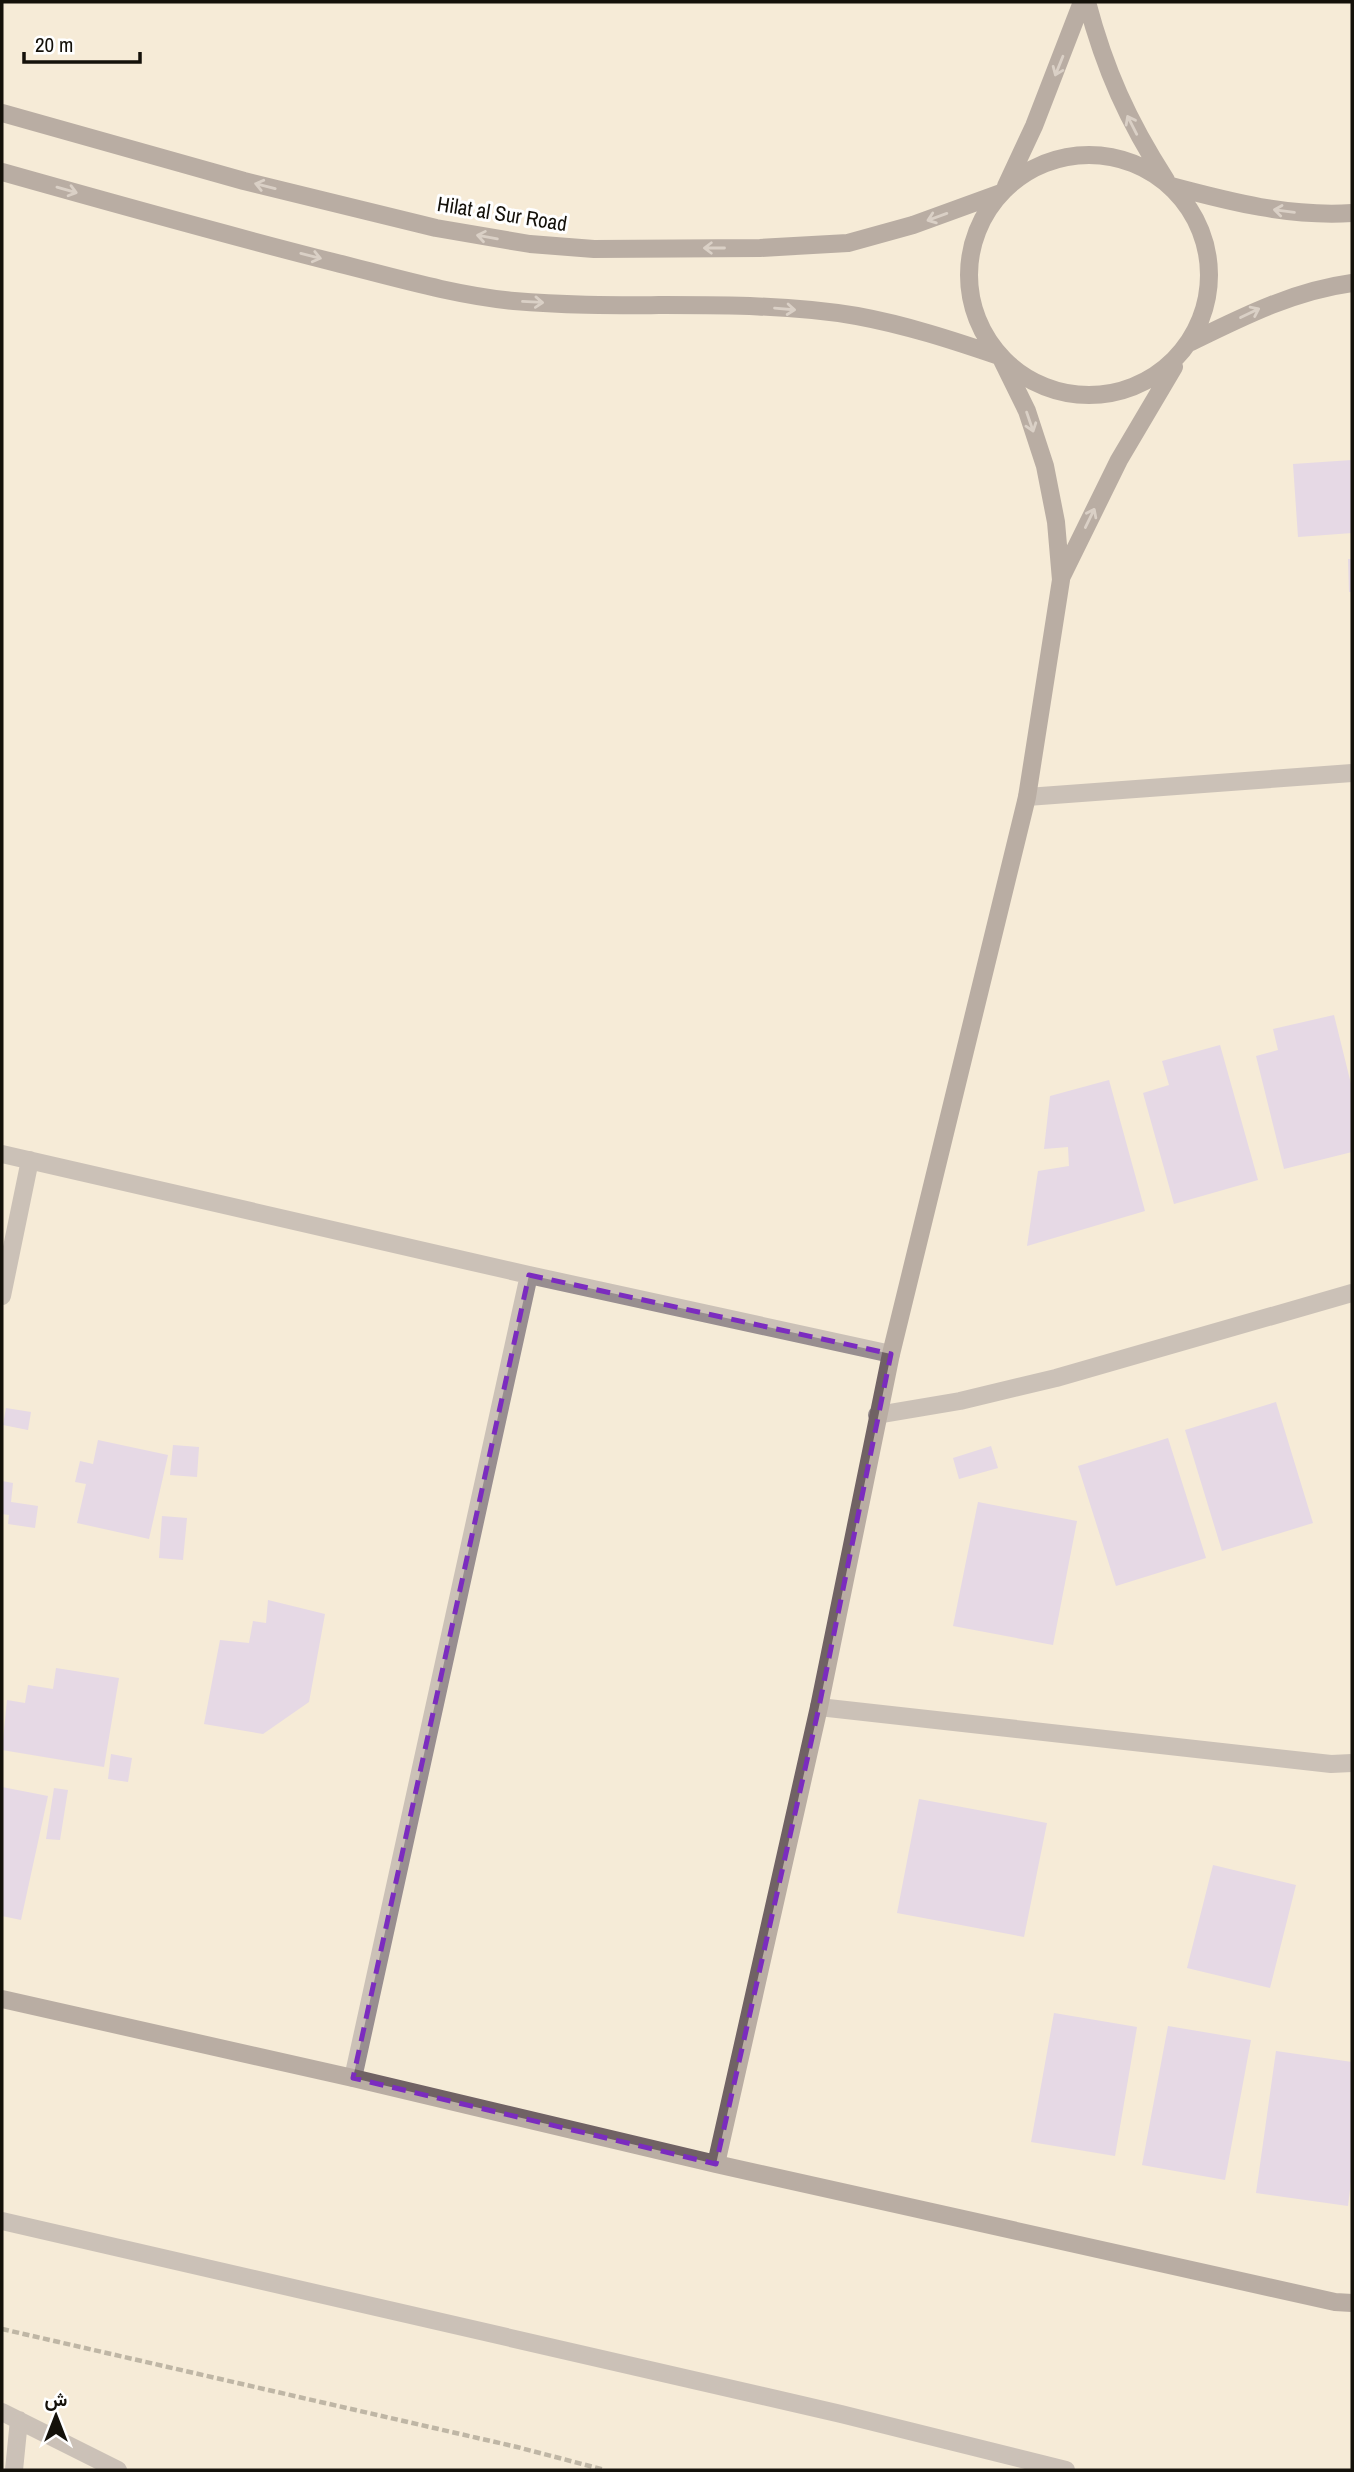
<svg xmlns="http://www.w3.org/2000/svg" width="1354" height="2472" viewBox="0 0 1354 2472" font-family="'Archivo Narrow',Vazirmatn,sans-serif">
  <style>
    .building { fill: #d2c3f6 }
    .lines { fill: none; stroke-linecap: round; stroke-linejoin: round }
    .path { stroke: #7c7669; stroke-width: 4.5; stroke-dasharray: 7 3.5; stroke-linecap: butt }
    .street { stroke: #988e90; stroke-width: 18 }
    .secondary { stroke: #706264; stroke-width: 18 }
    .oneway { stroke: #b8b0b2 }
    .marked { fill: none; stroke: #7b2cbf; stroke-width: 5; stroke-dasharray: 14 9; stroke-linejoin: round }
    .labels { text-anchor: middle; stroke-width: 6; stroke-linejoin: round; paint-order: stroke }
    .street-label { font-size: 21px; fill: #14110a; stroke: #fff }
  </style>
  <rect width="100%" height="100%" fill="#f5ebd7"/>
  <path class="building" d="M1352,460V533L1298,537L1293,464Z
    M1348,559H1352V592H1349Z
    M1334,1015L1352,1088V1152L1284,1169L1256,1056L1278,1050L1273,1029Z
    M1220,1045L1258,1180L1174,1204L1143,1093L1169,1085L1162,1061Z
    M1109,1080L1145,1211L1027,1246L1038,1171L1069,1166L1068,1147L1044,1149L1050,1096Z
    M1276,1402L1313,1523L1222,1551L1185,1430Z
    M6,1408L31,1412L28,1430L3,1425Z
    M1168,1438L1206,1558L1116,1586L1078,1466Z
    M98,1440L168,1455L149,1539L77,1523L86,1484L75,1482L80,1461L93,1464Z
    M173,1445L199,1447L197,1477L170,1475Z
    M991,1446L998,1468L959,1479L953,1458Z
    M2,1481L13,1483L11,1502L38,1506L35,1528L8,1524L9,1515L2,1514Z
    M978,1502L1077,1521L1053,1645L953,1626Z
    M162,1516L187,1518L183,1560L159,1558Z
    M268,1600L325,1614L309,1702L263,1734L204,1724L220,1640L249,1643L253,1621L266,1623Z
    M56,1668L119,1678L104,1767L2,1750L7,1700L25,1703L28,1685L53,1689Z
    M111,1754L132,1758L128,1782L108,1779Z
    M2,1787L48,1796L21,1920L2,1916Z
    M54,1788L68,1790L60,1840L46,1839Z
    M919,1799L1047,1823L1024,1937L897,1913Z
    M1213,1865L1296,1885L1270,1988L1187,1968Z
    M1054,2013L1137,2027L1115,2156L1031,2142Z
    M1168,2026L1251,2040L1225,2180L1142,2165Z
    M1276,2051L1352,2062V2173L1348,2206L1256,2193Z"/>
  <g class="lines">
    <path class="path" d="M2,2329L517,2447L605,2470"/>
    <path class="street" d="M1027,797L1352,773
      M2,1154L529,1275L891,1354
      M2,1296L30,1160
      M877,1415L960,1401L1056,1378L1352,1293
      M819,1707L1331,1764L1352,1763
      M353,2078L529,1275
      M2,2221L841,2414L1066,2470
      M2,2412L118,2470
      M14,2470L19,2420"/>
    <path class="secondary" d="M1087,2C1105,70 1128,121 1166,180
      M2,113L244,181L436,228L530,244L594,249L760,248L848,243L913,225L1001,193
      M969 275a120 120 0 1 1 240 0a120 120 0 1 1-240 0Z
      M2,172C112,203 222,234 333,262C393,277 453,295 514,301C628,311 744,297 857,316C906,325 952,340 999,356
      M1006,186L1034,126L1082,2
      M1171,186C1231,202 1289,217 1352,213
      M1189,343C1242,317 1293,291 1352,283
      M1062,576L1119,460L1174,367
      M2,1999L353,2078L716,2164L1335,2302L1352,2303
      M716,2164L819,1707L891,1354L1027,797L1061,580L1056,522L1045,466L1027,411L1002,360"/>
  </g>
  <defs><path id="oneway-shaft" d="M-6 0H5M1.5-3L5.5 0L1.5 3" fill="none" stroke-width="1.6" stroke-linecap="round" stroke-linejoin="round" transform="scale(1.75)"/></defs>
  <g class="oneway">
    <use href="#oneway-shaft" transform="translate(1059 66) rotate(112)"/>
    <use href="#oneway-shaft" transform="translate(1132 125) rotate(-117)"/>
    <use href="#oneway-shaft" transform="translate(265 186) rotate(-166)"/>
    <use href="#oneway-shaft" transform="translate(67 190) rotate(16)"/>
    <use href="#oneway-shaft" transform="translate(1284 211) rotate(-173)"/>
    <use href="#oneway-shaft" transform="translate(937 217) rotate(160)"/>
    <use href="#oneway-shaft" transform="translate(487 237) rotate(-170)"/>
    <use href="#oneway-shaft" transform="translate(714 248) rotate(180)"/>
    <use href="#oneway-shaft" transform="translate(311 256) rotate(14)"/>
    <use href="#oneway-shaft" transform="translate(533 302) rotate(3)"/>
    <use href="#oneway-shaft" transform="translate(785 309) rotate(5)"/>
    <use href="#oneway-shaft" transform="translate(1250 313) rotate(-26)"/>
    <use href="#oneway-shaft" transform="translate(1030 422) rotate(71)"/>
    <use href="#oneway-shaft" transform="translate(1090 518) rotate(-64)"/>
  </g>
  <path d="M0 0H1354V2472H0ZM529,1275L891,1354L819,1707L716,2164L353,2078Z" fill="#f5ebd7" fill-opacity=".55" fill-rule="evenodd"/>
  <path class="marked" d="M529,1275L891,1354L819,1707L716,2164L353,2078Z"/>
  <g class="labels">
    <g class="street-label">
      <text transform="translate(502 214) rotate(9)" y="7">Hilat al Sur Road</text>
    </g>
  </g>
  <rect width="1354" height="2472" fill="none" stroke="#14110a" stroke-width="7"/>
  <g transform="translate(56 2416)" stroke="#ffffff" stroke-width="5" paint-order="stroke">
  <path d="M0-5L12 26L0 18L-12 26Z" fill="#14110a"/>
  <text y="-10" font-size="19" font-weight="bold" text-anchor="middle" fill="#14110a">ش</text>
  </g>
  <path d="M24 52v10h116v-10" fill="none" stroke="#14110a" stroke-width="3.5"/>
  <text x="35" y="52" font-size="21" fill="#14110a" stroke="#ffffff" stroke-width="5" paint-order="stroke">20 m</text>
</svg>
